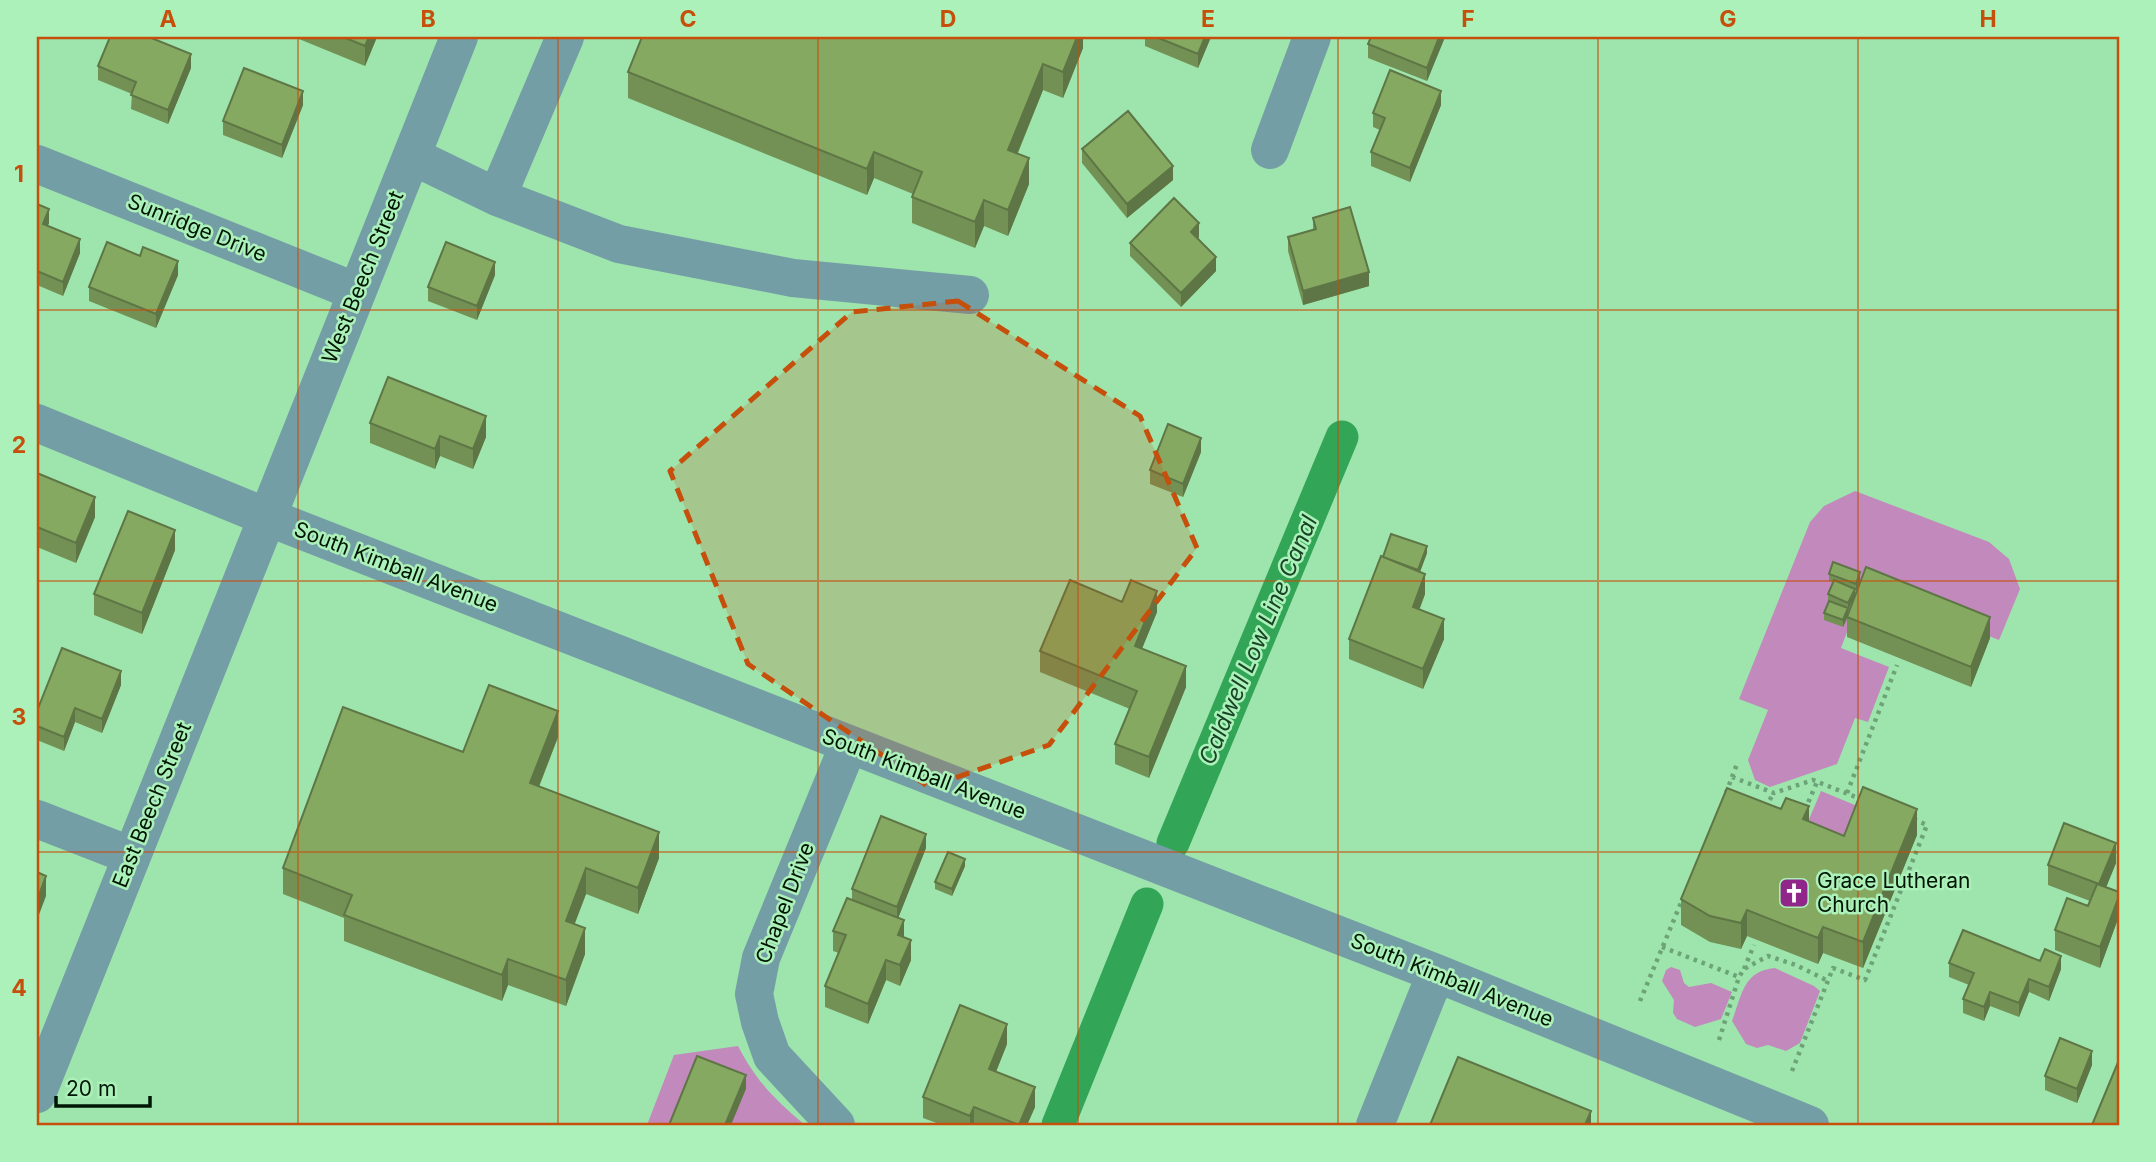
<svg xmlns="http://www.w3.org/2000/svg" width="2156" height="1162" viewBox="0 0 2156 1162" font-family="Inter,sans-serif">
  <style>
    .green { fill: #c289bc }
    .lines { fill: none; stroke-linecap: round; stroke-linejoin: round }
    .canal { stroke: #32a557; stroke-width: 33 }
    .path { stroke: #6ca377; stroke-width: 4.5; stroke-dasharray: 3.5 5; stroke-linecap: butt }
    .minor { stroke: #749ea6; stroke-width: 38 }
    .wall { fill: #739154 }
    .shaded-wall { fill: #5e7645 }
    .building { fill: #86a962; stroke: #5e7645; stroke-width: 2 }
    .marked { fill: #c54f0b; fill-opacity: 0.2; stroke: #c54f0b; stroke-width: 5; stroke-dasharray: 14 9; stroke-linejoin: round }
    .grid { fill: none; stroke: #c54f0b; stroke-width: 2; stroke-opacity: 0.55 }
    .labels { text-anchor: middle; stroke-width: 5; stroke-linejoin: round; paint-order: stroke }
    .street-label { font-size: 21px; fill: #001604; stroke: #abf1b9 }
    .poi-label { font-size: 21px; fill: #001604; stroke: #abf1b9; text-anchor: start }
    .water-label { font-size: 23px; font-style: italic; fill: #184425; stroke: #abf1b9 }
    .neatline { fill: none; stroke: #c54f0b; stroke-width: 2.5 }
    .grid-label { font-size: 23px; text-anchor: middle; font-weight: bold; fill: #c54f0b }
  </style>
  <rect width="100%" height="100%" fill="#9ee4ad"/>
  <path class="green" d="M1855,491L1989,542L2009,559L2020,589L1999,640L1864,587L1841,648L1889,667L1868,722L1855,718L1837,764L1770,787L1755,780L1748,760L1768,710L1739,699L1810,522L1824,506Z
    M1821,791L1862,808L1847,846L1807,824Z
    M1671,967L1680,970L1684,983L1689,987L1711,983L1732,992L1721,1019L1695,1027L1677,1019L1673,1013L1674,1000L1662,981L1666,970Z
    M1775,968L1814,986L1820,991L1800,1043L1786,1051L1768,1045L1757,1048L1746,1044L1732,1021C1742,995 1743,971 1775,968Z
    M738,1046C756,1081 775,1100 805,1125H647L674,1055Z"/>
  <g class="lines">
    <path class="canal" d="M1173,843L1342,437
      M1058,1125L1147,904"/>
    <path class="path" d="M1732,777L1774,793L1813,780L1863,800
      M1726,793L1737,764
      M1847,793L1897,665
      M1765,807L1774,793
      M1805,810L1817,782
      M1662,947L1739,977
      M1744,969L1754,945
      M1640,1001L1683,898
      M1719,1040L1739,977L1744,969L1768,956L1796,965L1828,981
      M1792,1071L1833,968L1865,980L1927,825L1913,819"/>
    <path class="minor" d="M1270,150L1312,37
      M412,156L497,197L619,244L793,278L970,295
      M37,164L357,292
      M497,197L565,37
      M37,423L267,517L1436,973L1810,1125
      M37,819L132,856
      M37,1094L459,37
      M836,1125L772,1056L760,1022L754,994L761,958L849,744
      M1375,1125L1436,973"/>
  </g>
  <path class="wall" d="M299,37H377L365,66L299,39Z
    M1083,37V48L1063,98L1043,90L1018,153L1029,184L1008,236L984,226L975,248L912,223V197L913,194L874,178L867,195L628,98V72Z
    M1145,37H1211L1198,68L1145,46Z
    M1445,37L1427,81L1368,58V44Z
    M98,66L191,68L168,124L131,109L132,94L98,80Z
    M303,105L282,158L223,135V121Z
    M1441,105L1410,182L1371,166V152L1380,130L1373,127V113Z
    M1082,149L1173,180L1127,218L1082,163Z
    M37,204L49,223L47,226L80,253L63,296L37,285Z
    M1313,218L1369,286L1303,305L1288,251V237L1313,230Z
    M1199,237L1198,239L1216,271L1181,307L1130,256V243Z
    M178,275L156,328L89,301V287Z
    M495,275L477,320L428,301V287Z
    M370,423L486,437L473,469L440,456L435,469L370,443Z
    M1201,452L1183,497L1150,484V470Z
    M37,473L95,517L76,563L37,547Z
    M175,550L142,634L94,615V594Z
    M1427,553L1420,572L1425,594L1419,610L1444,639L1423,689L1349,659V639L1383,557Z
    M1829,574L1860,579L1856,591L1855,590L1848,610V614L1990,638L1971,687L1847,637V619L1843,627L1824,620V613L1828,602V594L1833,582L1829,581Z
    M1122,602L1157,612L1142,648L1186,687L1149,778L1115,764V744L1130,709L1040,672V651Z
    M121,685L102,733L75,722L64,751L37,740V711Z
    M558,737L539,787L659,858L638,914L586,894L574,924L585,954L566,1006L508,985L502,1001L344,941V918L283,894V868L463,752Z
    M1809,821L1844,836L1917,835L1863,968L1823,953L1818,964L1747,936L1741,949L1710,942L1681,925V899Z
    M926,848L898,918L911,960L900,986L886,980L868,1024L825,1007V986L839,953L833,951V931L852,899V889Z
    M2116,863L2106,887L2119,892V916L2100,968L2055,950V930L2088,906L2090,901L2048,885V865Z
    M965,866L952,896L935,889V882Z
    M1949,963L2061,969L2049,1001L2029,992L2019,1017L1990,1006L1984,1021L1963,1013V999L1969,985L1949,977Z
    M1007,1044L996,1072L1035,1107L1027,1125H942L923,1118V1097Z
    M2092,1065L2077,1103L2045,1090V1076Z"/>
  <path class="shaded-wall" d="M369,37H377L365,66V46Z
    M1077,37H1083V48L1063,98V72Z
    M1205,37H1211L1198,68V54Z
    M1439,37H1445L1427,81V68Z
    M191,54V68L168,124V110Z
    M1043,64V90L1008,176V150Z
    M303,91V105L282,158V145Z
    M1441,91V105L1410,182V168Z
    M874,152V178L867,195V169Z
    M1029,158V184L1008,236V210Z
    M1173,166V180L1127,218V204Z
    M984,200V226L975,248V222Z
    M49,209V223L43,238V224Z
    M1199,223V237L1191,246V232Z
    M80,239V253L63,296V282Z
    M1216,257V271L1181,307V293Z
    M178,261V275L156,328V314Z
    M495,262V275L477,320V306Z
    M1369,272V286L1303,305V291Z
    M486,416V437L473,469V449Z
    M440,436V456L435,469V449Z
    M1201,438V452L1183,497V484Z
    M95,497V517L76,563V543Z
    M175,530V550L142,634V613Z
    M1427,546V553L1418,577V570Z
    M1860,572V579L1856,591V584Z
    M1425,574V594L1413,627V607Z
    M1855,589V596L1848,610V603Z
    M1157,591V612L1135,666V646Z
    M1848,608V615L1843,627V620Z
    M1990,617V638L1971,687V667Z
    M1444,619V639L1423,689V669Z
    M1186,666V687L1149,778V757Z
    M121,671V685L102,733V719Z
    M75,708V722L64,751V737Z
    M558,711V737L530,809V783Z
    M1809,806V832L1803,819Z
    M1917,809V835L1863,968V942Z
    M659,832V858L638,914V888Z
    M926,834V848L897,921V907Z
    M2116,843V863L2099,905V884Z
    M965,859V866L952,896V889Z
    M586,868V894L566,947V921Z
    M46,876V896L37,920V900Z
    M2119,896V916L2100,968V947Z
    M1747,910V936L1741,949V923Z
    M904,920V941L898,935Z
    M1823,927V953L1818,964V938Z
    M585,928V954L566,1006V980Z
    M911,940V960L900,986V965Z
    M2061,956V969L2049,1001V987Z
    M508,959V985L502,1001V975Z
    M886,960V980L868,1024V1004Z
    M2029,979V992L2019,1017V1003Z
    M1990,992V1006L1984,1021V1007Z
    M1007,1024V1044L989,1089V1069Z
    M2092,1051V1065L2077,1103V1089Z
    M746,1075V1089L731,1125H725Z
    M1035,1087V1107L1027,1125H1019Z
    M974,1107V1125H970V1116Z
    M1591,1111V1125H1585Z"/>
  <path class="building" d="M110,37H149L191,54L168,110L131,95L136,82L98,66Z
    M343,37H369L365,46Z
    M642,37H1077L1063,72L1043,64L1008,150L1029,158L1008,210L984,200L975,222L912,197L922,172L874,152L867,169L628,72Z
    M1156,37H1205L1198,54Z
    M1371,37H1439L1427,68L1368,44Z
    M244,68L303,91L282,145L223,121Z
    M1390,70L1441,91L1410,168L1371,152L1385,118L1373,113Z
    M1128,111L1173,166L1127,204L1082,149Z
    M1174,198L1199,223L1191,232L1216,257L1181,293L1130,243Z
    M37,204L49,209L43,224L80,239L63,282L37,271Z
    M1350,207L1369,272L1303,291L1288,237L1316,229L1313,218Z
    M107,242L140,256L143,247L178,261L156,314L89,287Z
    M446,242L495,262L477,306L428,287Z
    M388,377L486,416L473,449L440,436L435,449L370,423Z
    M1168,424L1201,438L1183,484L1150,470Z
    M37,473L95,497L76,543L37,527Z
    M128,511L175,530L142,613L94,594Z
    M1391,534L1427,546L1418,570L1383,557Z
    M1381,556L1425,574L1413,607L1444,619L1423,669L1349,639Z
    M1833,562L1860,572L1856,584L1829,574Z
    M1866,567L1990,617L1971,667L1847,617Z
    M1070,580L1122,602L1131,580L1157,591L1135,646L1186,666L1149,757L1115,744L1137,691L1040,651Z
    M1834,580L1855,589L1848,603L1828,594Z
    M1829,601L1848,608L1843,620L1824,613Z
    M62,648L121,671L102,719L75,708L64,737L37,726V711Z
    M489,685L558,711L530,783L659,832L638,888L586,868L566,921L585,928L566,980L508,959L502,975L344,915L352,895L283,868L343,707L463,752Z
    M1863,787L1917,809L1863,942L1823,927L1818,938L1747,910L1741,923L1710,916L1681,899L1727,788L1781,809L1786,798L1809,806L1803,819L1844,836Z
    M881,816L926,834L897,907L852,889Z
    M2064,823L2116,843L2099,884L2048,865Z
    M948,852L965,859L952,889L935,882Z
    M37,872L46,876L37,900Z
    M2097,884L2119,892V896L2100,947L2055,930L2067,898L2088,906Z
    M847,898L904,920L898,935L911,940L900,965L886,960L868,1004L825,986L846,935L833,931Z
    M1963,930L2040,961L2045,949L2061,956L2049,987L2029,979L2019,1003L1990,992L1984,1007L1963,999L1974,973L1949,963Z
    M960,1005L1007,1024L989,1069L1035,1087L1019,1125L974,1107L970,1116L923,1097Z
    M2060,1038L2092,1051L2077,1089L2045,1076Z
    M697,1056L746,1075L725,1125H669Z
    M1458,1057L1591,1111L1585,1125H1430Z
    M2119,1060V1125H2092Z"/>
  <path class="marked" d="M958,301L1140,416L1197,548L1049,745L929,787L748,664L670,471L852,312Z"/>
  <path class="grid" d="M298,37V1125M558,37V1125M818,37V1125M1078,37V1125M1338,37V1125M1598,37V1125M1858,37V1125M37,310H2119M37,581H2119M37,852H2119"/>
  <defs>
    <g id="church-square" transform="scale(1.575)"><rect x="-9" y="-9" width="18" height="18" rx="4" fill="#90268a" stroke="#abf1b9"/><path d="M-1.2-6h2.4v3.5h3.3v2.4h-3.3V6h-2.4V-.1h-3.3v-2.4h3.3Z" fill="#fff"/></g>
  </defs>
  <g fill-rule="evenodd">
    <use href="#church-square" x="1794" y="893"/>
  </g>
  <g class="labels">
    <g class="street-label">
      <text transform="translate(197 228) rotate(22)" y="7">Sunridge Drive</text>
      <text transform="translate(363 277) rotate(-68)" y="7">West Beech Street</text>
      <text transform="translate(396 567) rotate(21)" y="7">South Kimball Avenue</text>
      <text transform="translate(924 774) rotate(21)" y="7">South Kimball Avenue</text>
      <text transform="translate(152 805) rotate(-68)" y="7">East Beech Street</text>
      <text transform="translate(785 903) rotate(-69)" y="7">Chapel Drive</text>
      <text transform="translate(1452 980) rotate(22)" y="7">South Kimball Avenue</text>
    </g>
    <g class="poi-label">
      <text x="1817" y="888">Grace Lutheran<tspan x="1817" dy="24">Church</tspan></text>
    </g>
    <g class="water-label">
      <text transform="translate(1258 640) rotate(-67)" y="8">Caldwell Low Line Canal</text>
    </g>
  </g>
  <rect width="2156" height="1162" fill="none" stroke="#abf1b9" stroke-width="77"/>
  <path d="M56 1096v10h94v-10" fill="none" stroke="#001604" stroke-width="3.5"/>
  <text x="66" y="1096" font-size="21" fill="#001604" stroke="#abf1b9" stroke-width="5" paint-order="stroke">20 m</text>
  <rect x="38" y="38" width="2080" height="1086" class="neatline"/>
  <g class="grid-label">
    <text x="168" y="27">A</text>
    <text x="428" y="27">B</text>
    <text x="688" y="27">C</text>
    <text x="948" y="27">D</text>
    <text x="1208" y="27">E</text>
    <text x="1468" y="27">F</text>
    <text x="1728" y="27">G</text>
    <text x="1988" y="27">H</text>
    <text x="19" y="182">1</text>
    <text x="19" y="453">2</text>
    <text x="19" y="725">3</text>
    <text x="19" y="996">4</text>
  </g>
</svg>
